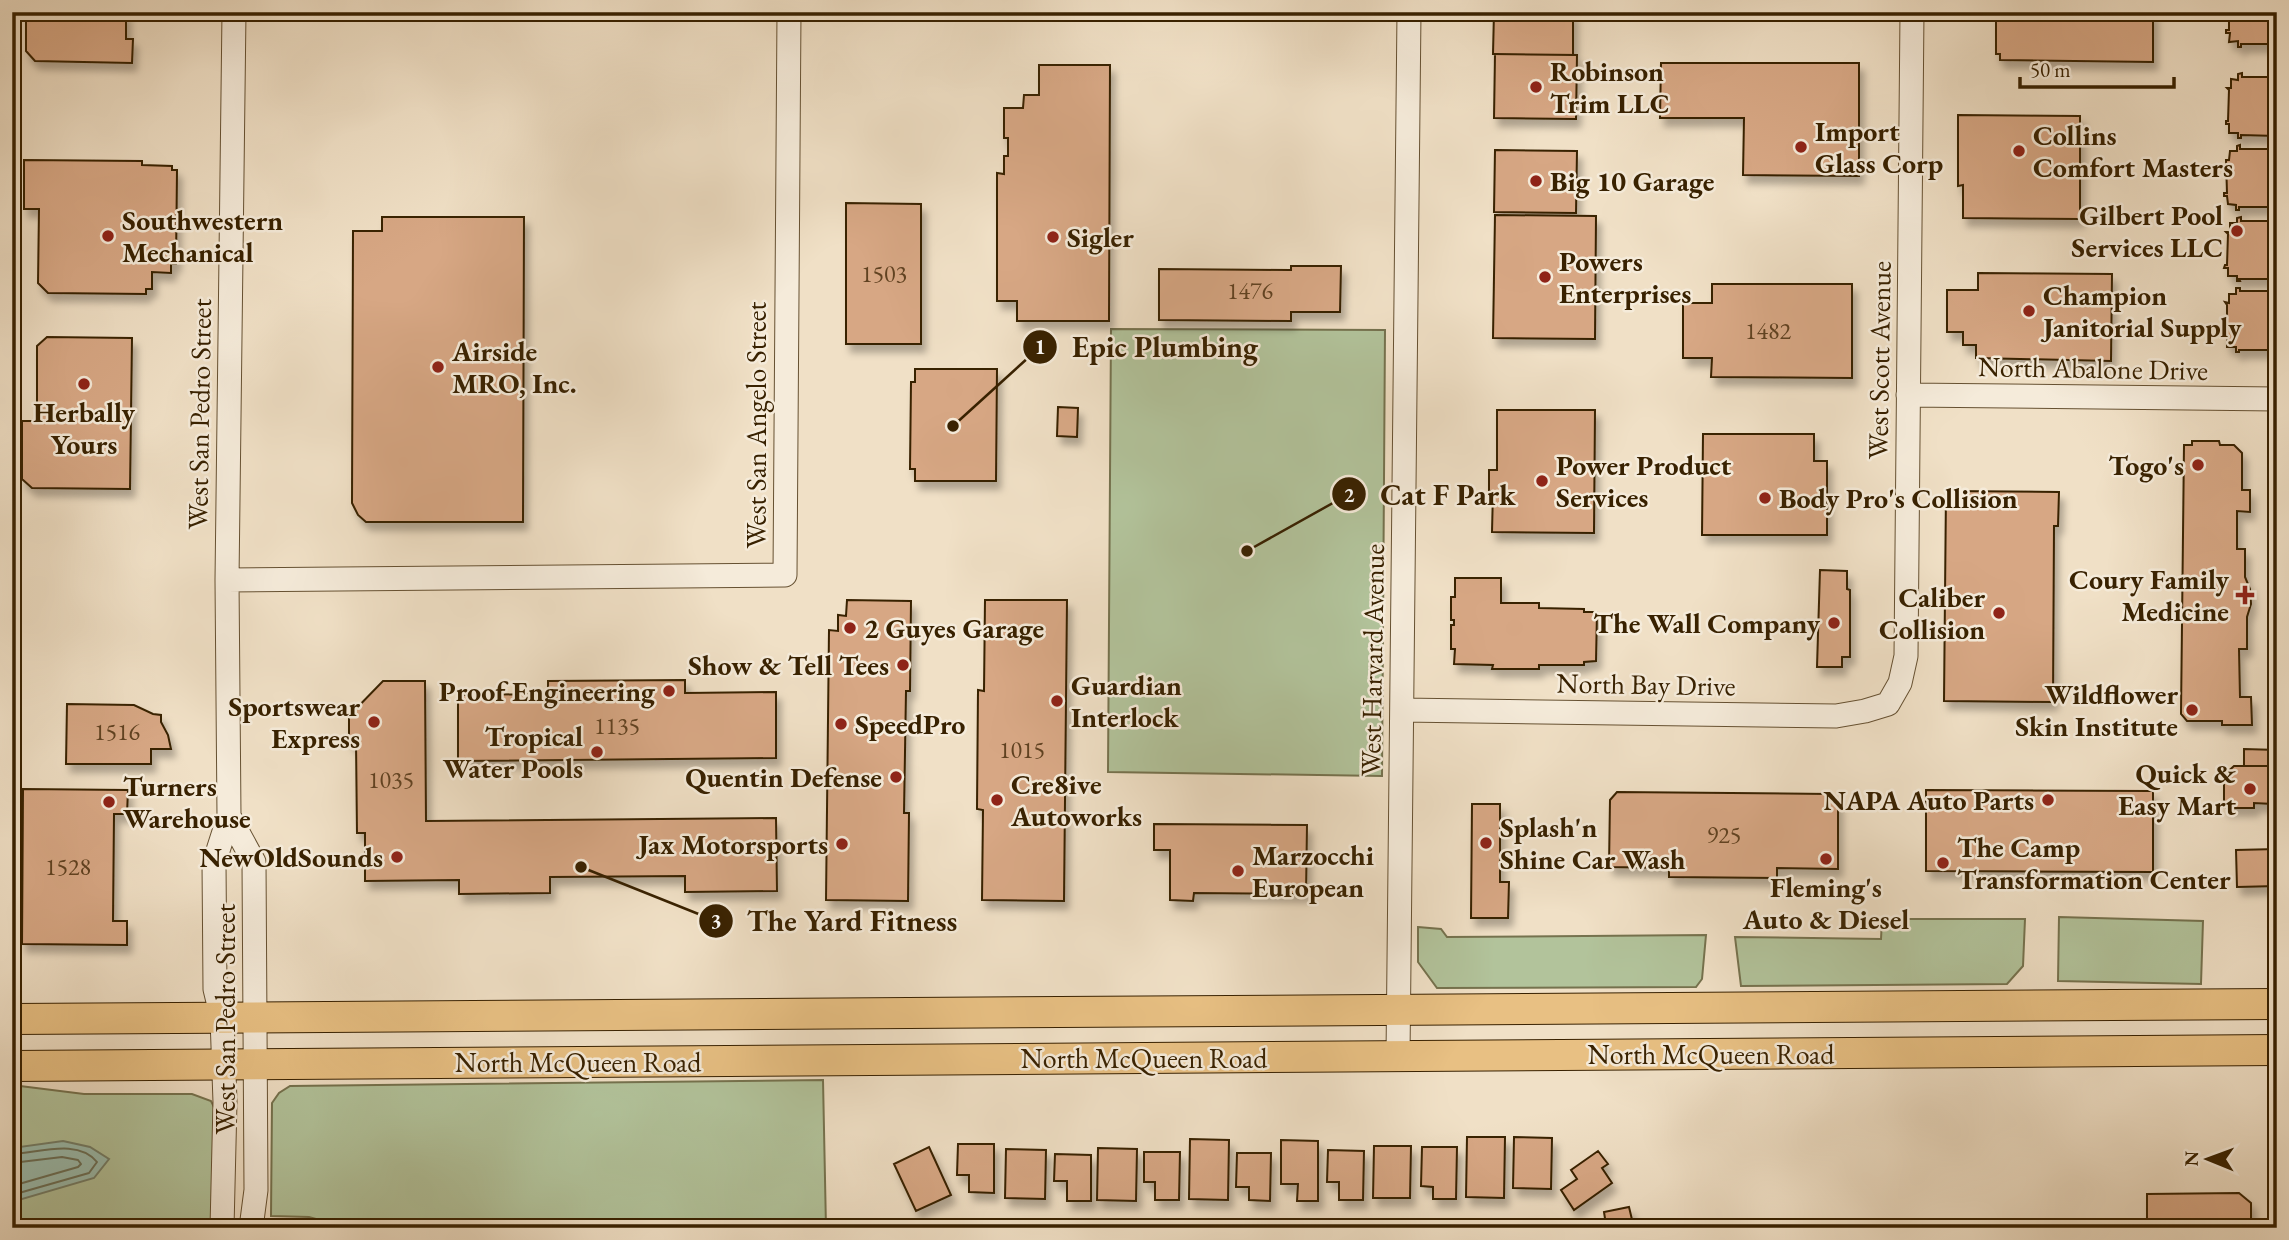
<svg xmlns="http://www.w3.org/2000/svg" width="2289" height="1240" viewBox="0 0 2289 1240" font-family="'EB Garamond',serif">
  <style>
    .green { fill: #b2c39b; stroke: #75724e; stroke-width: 2 }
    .water { fill: #9bbeb0; stroke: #737f6a; stroke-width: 2 }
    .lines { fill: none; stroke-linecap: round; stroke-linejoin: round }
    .shore { stroke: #6a7058; stroke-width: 2 }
    .building { fill: #d7a784; stroke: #382100; stroke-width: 2; filter: url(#shadow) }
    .minor-casing { stroke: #665132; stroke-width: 25 }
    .major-casing { stroke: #382100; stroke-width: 32 }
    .minor { stroke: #f5ebda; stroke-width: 23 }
    .major { stroke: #e8c083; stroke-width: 30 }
    .poi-dot { fill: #8f2418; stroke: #f5ebda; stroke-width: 2.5 }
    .labels { text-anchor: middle; stroke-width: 5; stroke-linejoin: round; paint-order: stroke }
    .number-label { font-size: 24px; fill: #604221 }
    .poi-label { font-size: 28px; font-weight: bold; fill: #382100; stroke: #f5ebda; text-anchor: start }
    .street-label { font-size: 28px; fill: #382100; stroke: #f5ebda }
    .leader { fill: none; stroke: #382100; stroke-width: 2.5 }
    .callout-dot { fill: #382100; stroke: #f5ebda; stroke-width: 2.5 }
    .mark-label { font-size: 21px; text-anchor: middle; font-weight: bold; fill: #fff }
    .callout-label { font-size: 30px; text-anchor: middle; font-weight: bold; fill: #382100; stroke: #f5ebda; stroke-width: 5; stroke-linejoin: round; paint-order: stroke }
  </style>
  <defs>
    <filter id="shadow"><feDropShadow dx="4.5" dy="8" stdDeviation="3.5" flood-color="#0004"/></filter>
  </defs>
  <rect width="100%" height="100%" fill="#f0e0c6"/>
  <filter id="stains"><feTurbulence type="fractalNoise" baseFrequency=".00286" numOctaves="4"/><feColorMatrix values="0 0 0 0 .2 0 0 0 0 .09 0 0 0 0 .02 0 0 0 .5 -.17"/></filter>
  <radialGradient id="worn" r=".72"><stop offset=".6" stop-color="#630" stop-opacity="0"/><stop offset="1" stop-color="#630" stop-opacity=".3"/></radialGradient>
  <path class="green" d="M1111,329L1385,330L1382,776L1108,772Z
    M2059,917L2203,921L2201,984L2058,981Z
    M1882,919H2025L2023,966L2007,984L1741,986L1735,937L1881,939Z
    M1418,927L1441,929L1447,937L1706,935L1702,979L1696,987L1437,988L1418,962Z
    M823,1080L826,1228H348L309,1217L271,1216L272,1103L279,1093L290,1086Z
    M12,1085L84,1094H192L211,1101L215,1109L216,1228H12Z"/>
  <path class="water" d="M63,1141L90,1147L109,1159L94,1178L12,1202V1148Z"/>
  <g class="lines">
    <path class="shore" d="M12,1154C38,1153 78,1138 97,1162L89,1173L12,1195
      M12,1163L62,1157L78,1160L81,1164L78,1167L12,1186"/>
  </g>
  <path class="building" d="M26,12H126V39H133L132,63L35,61L26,51Z
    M1494,12H1573V55L1493,54Z
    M2002,12H2153V62L2000,60V54H1996V14H2002Z
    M2229,12H2277V44H2241V47H2238V41L2229,42L2230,33H2226V30H2229Z
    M1495,54L1577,55L1576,119L1494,118Z
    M1661,63H1859V176L1743,175L1744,118H1660Z
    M1039,65H1110L1109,321H1017V301H997V173L1004,174V156H1008V138H1004V108H1023L1024,95H1039Z
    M2242,73V77H2277V136L2241,135V138H2238V133H2229V124H2226V121H2228L2229,90L2227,88H2231V79L2238,80V74Z
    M1958,115L2080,116V219L1963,218V185L1958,186Z
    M2240,145V149H2277V207H2239V210H2236V205L2228,204L2227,196H2224V193H2227L2226,160H2229L2230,151H2237V146Z
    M1495,150L1577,151L1576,213L1494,212Z
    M24,160L142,161V165L172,166V170H177L176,264H171V273L152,272V289H146V294L48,293L38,283L39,209H24Z
    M846,203L921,204V344H846Z
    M1495,215L1596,216L1595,339L1493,338Z
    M382,217H524L523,522H366L358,515L352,503L353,231H382Z
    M2241,217V221H2277V279H2239L2240,281H2237V276H2228V268H2224L2225,265H2227L2228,234L2226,232H2230V223H2237V218Z
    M1291,266H1341L1340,312H1291V321L1159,320V269L1291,270Z
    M1978,273L2112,274L2111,361L1976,358V345H1963V332H1947V290H1978Z
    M1712,284H1852V378L1711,377L1712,358H1683V303H1712Z
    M2236,288H2240V291H2277V350H2239V352H2236V347H2227V338H2224V335H2227V305L2225,302L2229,303V294H2236Z
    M47,337L132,338L130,489L32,488L22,479V421H37V346Z
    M915,369H997L996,481H915V469H910L911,382H915Z
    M1058,407L1078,408L1077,437L1057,436Z
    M1497,410H1595L1594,533L1492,532L1493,491H1489V470H1497Z
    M1703,434H1814V461H1827V535H1702Z
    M2192,441H2219L2220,445H2234L2242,453V490H2250V512L2237,511V549H2245V577L2250,589L2251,604L2247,617V649H2239L2240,697H2251L2252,725H2222V721H2187L2181,714L2184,445H2192Z
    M1946,491L2059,492L2058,526H2054L2053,702L1944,701Z
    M1820,570L1847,571V589L1850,590V657H1842V667H1817Z
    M1455,578H1501V603H1539V608L1584,609V612H1597L1596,661L1584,662V665H1539V669H1492L1493,665L1454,664L1455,649H1451V625H1454V620H1451V597H1455Z
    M847,600L911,601L910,691H906L904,813H909L908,901L826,900L829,630L838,631V615L846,616Z
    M985,600H1067L1064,901L982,900L983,810L977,809L978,690L984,691Z
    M685,680V693L776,692V758L458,761V695L548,694V681Z
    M383,681H425L426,821L776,818L777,891L685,892V876L550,877V893L459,894V880L365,881V833H357L356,742H349V716Z
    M67,704L134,705L153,714L161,715V722L168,735L171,749H151V764H66Z
    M2244,749L2277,750V766H2244Z
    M2234,766H2277V808H2273V804L2254,803V808H2224V775Z
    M23,789L128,790L127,814H114L113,921H127V945L22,944Z
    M1926,790L2153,791V872L1926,871Z
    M1617,792L1830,794L1838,802V869L1777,868V878L1669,877V868L1609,867L1610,800Z
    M1472,804H1500V882H1509L1508,918H1471Z
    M1154,824L1307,825L1306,894L1194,893L1193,901L1170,900V850H1154Z
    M2277,849V886L2237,887L2236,850Z
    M1467,1137H1505L1504,1198L1466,1197Z
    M1514,1137L1552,1138L1551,1189L1513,1188Z
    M1190,1139L1229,1140L1228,1200L1189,1199Z
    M1281,1140L1318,1141V1201H1297L1298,1184H1281Z
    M958,1144H994V1193L969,1192V1175H957Z
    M1374,1146H1411L1410,1198H1373Z
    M929,1147L951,1195L916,1211L894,1164Z
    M1422,1147H1457L1456,1199H1433V1187L1421,1186Z
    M1098,1148L1137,1149L1136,1201L1097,1200Z
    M1006,1149L1046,1150L1045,1199L1005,1198Z
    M1328,1150L1364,1151L1363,1200H1339V1182H1327Z
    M1598,1151L1608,1164L1602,1168L1612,1183L1574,1210L1561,1190L1577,1179L1571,1170Z
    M1144,1152H1180L1179,1200H1155V1182H1144Z
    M1237,1153H1271L1270,1201L1249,1200V1187H1236Z
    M1055,1154L1091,1155V1201H1067V1181H1054Z
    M2239,1193L2251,1203V1228H2147V1194Z
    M1629,1207L1634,1228H1590L1606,1225L1604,1212Z
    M1801,1220H1823V1228H1743V1222Z
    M2069,1222V1228H1856V1225Z"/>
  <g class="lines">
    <g class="minor-casing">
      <path id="minor" d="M1908,395L2277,399
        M227,580L785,575L789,12
        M1402,710L1836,716L1865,711L1888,704L1900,683L1906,656L1912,12
        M229,816L254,862L256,1190L251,1228
        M1398,1056L1409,12
        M222,1228L225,1102L222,1018L215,989L214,863L229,816L227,580L234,12"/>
    </g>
    <g class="major-casing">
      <path id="major" d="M12,1019L2277,1004
        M12,1066L2277,1050"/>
    </g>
    <use href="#minor" class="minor"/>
    <use href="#major" class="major"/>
  </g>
  <g class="poi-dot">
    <circle cx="1536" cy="87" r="7"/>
    <circle cx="1801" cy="147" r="7"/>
    <circle cx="2019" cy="151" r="7"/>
    <circle cx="1536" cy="181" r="7"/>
    <circle cx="2237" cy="231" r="7"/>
    <circle cx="108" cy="236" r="7"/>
    <circle cx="1053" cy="237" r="7"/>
    <circle cx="1545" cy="277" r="7"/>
    <circle cx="2029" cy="311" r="7"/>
    <circle cx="438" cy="367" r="7"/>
    <circle cx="84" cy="384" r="7"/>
    <circle cx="2198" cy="465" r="7"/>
    <circle cx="1542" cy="481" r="7"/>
    <circle cx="1765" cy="498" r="7"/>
    <path d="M2241.5 584.5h7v7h7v7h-7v7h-7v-7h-7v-7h7z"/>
    <circle cx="1999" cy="613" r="7"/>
    <circle cx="1834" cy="623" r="7"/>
    <circle cx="850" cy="628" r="7"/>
    <circle cx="903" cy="665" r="7"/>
    <circle cx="669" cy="691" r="7"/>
    <circle cx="1057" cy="701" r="7"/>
    <circle cx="2192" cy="710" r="7"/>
    <circle cx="374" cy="722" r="7"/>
    <circle cx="841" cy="724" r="7"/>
    <circle cx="597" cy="752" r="7"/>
    <circle cx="896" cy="777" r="7"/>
    <circle cx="2250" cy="789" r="7"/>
    <circle cx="997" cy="800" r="7"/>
    <circle cx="2048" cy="800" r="7"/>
    <circle cx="109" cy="802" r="7"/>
    <circle cx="1486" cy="843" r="7"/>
    <circle cx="842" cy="844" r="7"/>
    <circle cx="397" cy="857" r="7"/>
    <circle cx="1826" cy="859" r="7"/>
    <circle cx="1943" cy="863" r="7"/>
    <circle cx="1238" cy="871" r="7"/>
  </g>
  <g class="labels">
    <g class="number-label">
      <text x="884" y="282">1503</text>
      <text x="1250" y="299">1476</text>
      <text x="1768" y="339">1482</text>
      <text x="617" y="734">1135</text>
      <text x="117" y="740">1516</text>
      <text x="1022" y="758">1015</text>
      <text x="391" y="788">1035</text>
      <text x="1724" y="843">925</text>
      <text x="68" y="875">1528</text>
    </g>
    <g class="poi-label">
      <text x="1550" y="81">Robinson<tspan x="1550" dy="32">Trim LLC</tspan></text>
      <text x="1815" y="141">Import<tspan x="1815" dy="32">Glass Corp</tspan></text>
      <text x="2033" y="145">Collins<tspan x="2033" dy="32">Comfort Masters</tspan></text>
      <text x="1550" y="191">Big 10 Garage</text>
      <text x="2223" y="225" text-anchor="end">Gilbert Pool<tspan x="2223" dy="32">Services LLC</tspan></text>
      <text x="122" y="230">Southwestern<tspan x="122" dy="32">Mechanical</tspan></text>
      <text x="1067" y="247">Sigler</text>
      <text x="1559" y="271">Powers<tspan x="1559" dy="32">Enterprises</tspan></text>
      <text x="2043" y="305">Champion<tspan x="2043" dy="32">Janitorial Supply</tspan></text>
      <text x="452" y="361">Airside<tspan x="452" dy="32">MRO, Inc.</tspan></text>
      <text x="84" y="422" text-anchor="middle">Herbally<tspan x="84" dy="32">Yours</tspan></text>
      <text x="1556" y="475">Power Product<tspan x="1556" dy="32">Services</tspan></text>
      <text x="2184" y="475" text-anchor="end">Togo's</text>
      <text x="1779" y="508">Body Pro's Collision</text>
      <text x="2229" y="589" text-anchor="end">Coury Family<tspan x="2229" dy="32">Medicine</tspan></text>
      <text x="1985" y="607" text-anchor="end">Caliber<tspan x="1985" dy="32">Collision</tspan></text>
      <text x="1820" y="633" text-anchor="end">The Wall Company</text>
      <text x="864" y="638">2 Guyes Garage</text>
      <text x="889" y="675" text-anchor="end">Show &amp; Tell Tees</text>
      <text x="1071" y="695">Guardian<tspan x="1071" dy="32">Interlock</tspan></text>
      <text x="655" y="701" text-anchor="end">Proof Engineering</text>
      <text x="2178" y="704" text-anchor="end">Wildflower<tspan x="2178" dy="32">Skin Institute</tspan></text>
      <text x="360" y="716" text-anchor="end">Sportswear<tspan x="360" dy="32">Express</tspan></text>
      <text x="855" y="734">SpeedPro</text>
      <text x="583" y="746" text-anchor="end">Tropical<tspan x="583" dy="32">Water Pools</tspan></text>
      <text x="2236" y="783" text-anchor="end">Quick &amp;<tspan x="2236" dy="32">Easy Mart</tspan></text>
      <text x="882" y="787" text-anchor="end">Quentin Defense</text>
      <text x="1011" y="794">Cre8ive<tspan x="1011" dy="32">Autoworks</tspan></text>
      <text x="123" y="796">Turners<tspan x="123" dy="32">Warehouse</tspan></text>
      <text x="2034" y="810" text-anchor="end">NAPA Auto Parts</text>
      <text x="1500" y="837">Splash'n<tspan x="1500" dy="32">Shine Car Wash</tspan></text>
      <text x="828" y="854" text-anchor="end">Jax Motorsports</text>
      <text x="1957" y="857">The Camp<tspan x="1957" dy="32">Transformation Center</tspan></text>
      <text x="1252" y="865">Marzocchi<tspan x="1252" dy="32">European</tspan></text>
      <text x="383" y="867" text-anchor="end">NewOldSounds</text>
      <text x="1826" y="897" text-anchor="middle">Fleming's<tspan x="1826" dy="32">Auto &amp; Diesel</tspan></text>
    </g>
    <g class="street-label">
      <text transform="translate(1879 360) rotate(-89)" y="10">West Scott Avenue</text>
      <text transform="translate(2093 368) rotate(1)" y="10">North Abalone Drive</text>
      <text transform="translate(199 414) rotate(-89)" y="10">West San Pedro Street</text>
      <text transform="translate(756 425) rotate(-90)" y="10">West San Angelo Street</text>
      <text transform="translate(1372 660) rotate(-89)" y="10">West Harvard Avenue</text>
      <text transform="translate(1646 684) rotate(1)" y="10">North Bay Drive</text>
      <text transform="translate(225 1019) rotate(-90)" y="10">West San Pedro Street</text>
      <text x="1711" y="1064">North McQueen Road</text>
      <text x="1144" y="1068">North McQueen Road</text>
      <text x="578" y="1072">North McQueen Road</text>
    </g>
  </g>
  <path class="leader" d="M953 426L1040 347M1247 551L1349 494M581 867L716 921"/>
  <g class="callout-dot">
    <circle cx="953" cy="426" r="7"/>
    <circle cx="1247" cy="551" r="7"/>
    <circle cx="581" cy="867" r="7"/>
    <circle cx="1040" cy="347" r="18"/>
    <circle cx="1349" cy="494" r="18"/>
    <circle cx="716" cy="921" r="18"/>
  </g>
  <g class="mark-label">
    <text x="1040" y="354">1</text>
    <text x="1349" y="502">2</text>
    <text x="716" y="928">3</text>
  </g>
  <g class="callout-label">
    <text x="1165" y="357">Epic Plumbing</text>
    <text x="1448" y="505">Cat F Park</text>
    <text x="852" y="931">The Yard Fitness</text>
  </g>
  <rect width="2289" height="1240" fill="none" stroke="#f0e0c6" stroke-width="42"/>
  <rect x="14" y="14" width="2261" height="1212" fill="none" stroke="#382100" stroke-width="3.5"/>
  <rect x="21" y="21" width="2247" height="1198" fill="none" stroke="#382100" stroke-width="2"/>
  <g transform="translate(2208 1159) rotate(271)" stroke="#f5ebda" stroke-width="5" paint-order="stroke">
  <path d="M0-5L12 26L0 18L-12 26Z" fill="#382100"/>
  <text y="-10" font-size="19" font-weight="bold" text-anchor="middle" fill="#382100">N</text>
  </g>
  <path d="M2020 77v10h154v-10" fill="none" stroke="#382100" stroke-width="3.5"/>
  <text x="2030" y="77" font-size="21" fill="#382100" stroke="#f5ebda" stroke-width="5" paint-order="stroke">50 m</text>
  <rect width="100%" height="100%" filter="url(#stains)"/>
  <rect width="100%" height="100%" fill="url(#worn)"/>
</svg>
